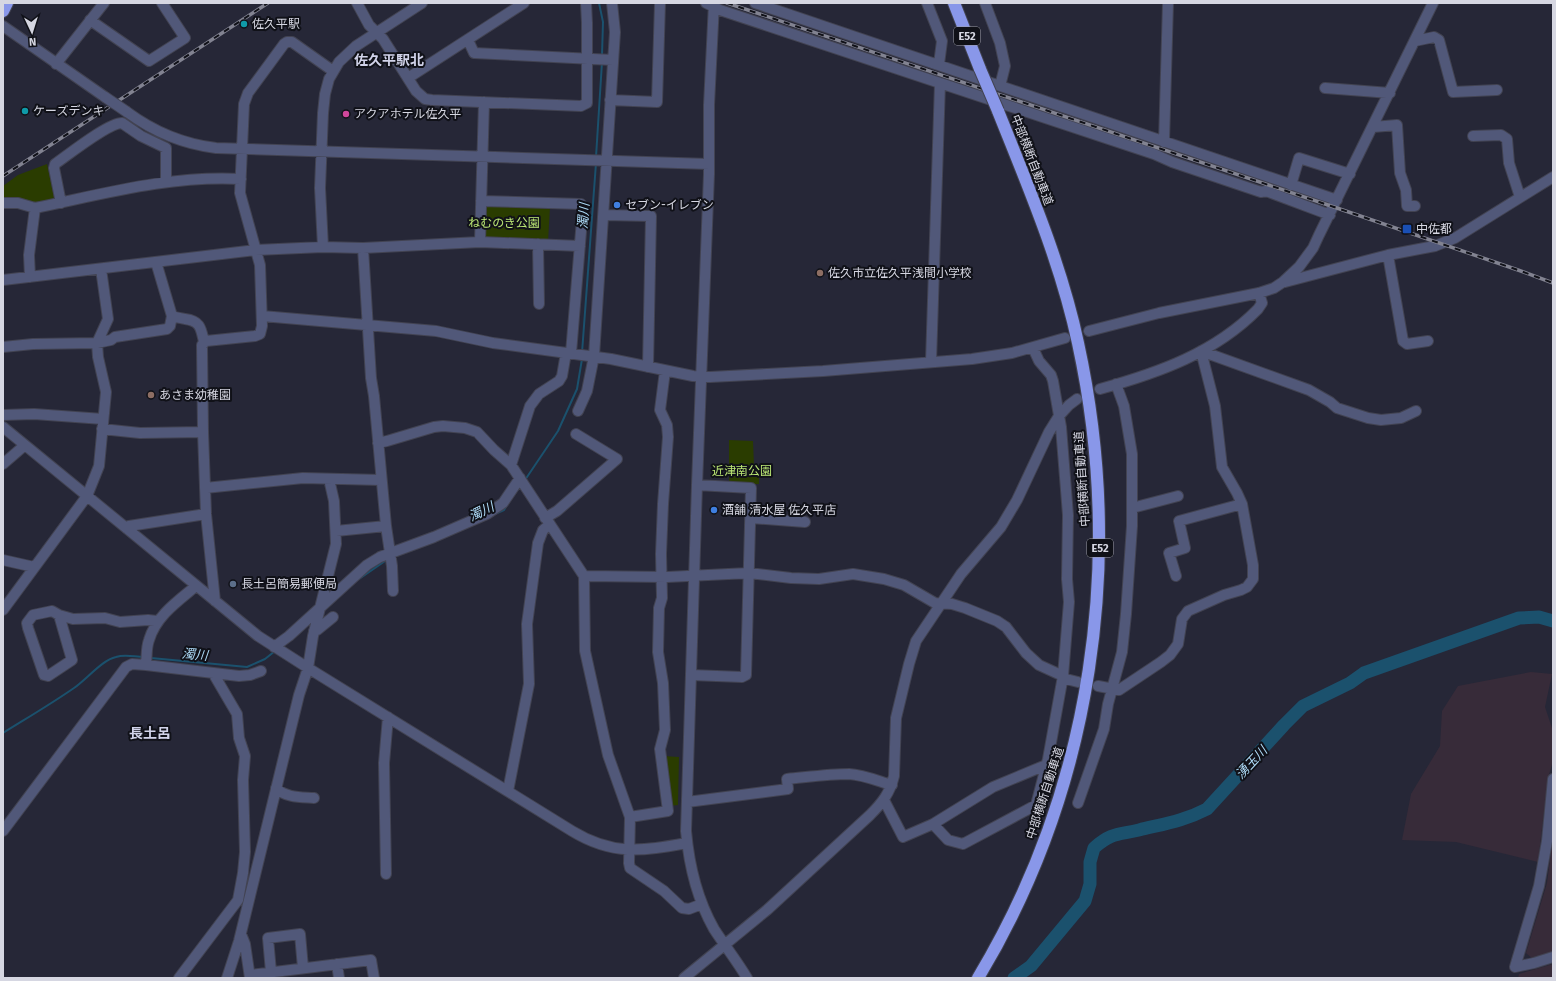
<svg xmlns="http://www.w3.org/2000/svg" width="1556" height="981" viewBox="0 0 1556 981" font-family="'Fira Sans','Noto Sans JP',sans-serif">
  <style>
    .industrial { fill: #372b39 }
    .green { fill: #2a3c00 }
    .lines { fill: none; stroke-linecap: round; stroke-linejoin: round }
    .stream { stroke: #1b516d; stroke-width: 2 }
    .river { stroke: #1b516d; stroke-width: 13 }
    .minor-casing { stroke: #424352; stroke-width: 12 }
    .highway-casing { stroke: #424352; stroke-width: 14 }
    .minor { stroke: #515879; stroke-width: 10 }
    .highway { stroke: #8997e9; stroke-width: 12 }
    .rail-casing { stroke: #828391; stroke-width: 3.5 }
    .rail { stroke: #101118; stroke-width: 2; stroke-dasharray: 6; stroke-linecap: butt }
    .minor-bridge-casing { stroke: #424352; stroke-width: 12; stroke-linecap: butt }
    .highway-bridge-casing { stroke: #424352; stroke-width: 14; stroke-linecap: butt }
    .minor-bridge { stroke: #515879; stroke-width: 10 }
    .highway-bridge { stroke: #8997e9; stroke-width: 12 }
    .culture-dot { fill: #0f9aa8; stroke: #101118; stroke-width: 1.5 }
    .hotel-dot { fill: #d1479c; stroke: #101118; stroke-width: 1.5 }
    .shop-dot { fill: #3f7fe0; stroke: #101118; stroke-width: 1.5 }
    .transit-dot { fill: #1a4fb4; stroke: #101118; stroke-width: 1.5 }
    .education-dot { fill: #8d6e63; stroke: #101118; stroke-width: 1.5 }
    .service-dot { fill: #5c6f8a; stroke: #101118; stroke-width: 1.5 }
    .labels { text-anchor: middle; stroke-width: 4; stroke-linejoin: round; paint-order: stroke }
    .shield { fill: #101118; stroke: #9b9ca5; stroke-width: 1 }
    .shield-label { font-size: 11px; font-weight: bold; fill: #d6d7e2 }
    .poi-label { font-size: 12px; fill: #d6d7e2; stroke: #101118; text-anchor: start }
    .street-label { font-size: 12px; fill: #d6d7e2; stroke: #101118 }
    .park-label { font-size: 12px; fill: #bce875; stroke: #101118 }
    .water-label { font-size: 13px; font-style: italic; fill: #addaf6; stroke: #101118 }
    .quarter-label { font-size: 14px; font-weight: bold; fill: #d1d3e9; stroke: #101118 }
  </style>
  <rect width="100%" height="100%" fill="#262737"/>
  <path class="industrial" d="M1531,672L1552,674L1545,707L1553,731V761L1548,778L1538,862L1456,842L1402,840L1411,794L1440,746L1442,711L1458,686Z
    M1553,836V954L1534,960L1526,953L1547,883Z
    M1553,964V978H1518L1519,974Z"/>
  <path class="green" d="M47,164L54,197L52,200L36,203L26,200L3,199V186L18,175Z
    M489,205L550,207L548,242L487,240L484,236L485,208Z
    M729,440L753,441L754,466H759V484H729Z
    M663,756L679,757L678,805L670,806Z"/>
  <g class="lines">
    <path class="stream" d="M599,3L603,22L602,55
      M596,157L602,62
      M582,353L596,163
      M525,480L558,431L577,389L582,359
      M513,496L521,485
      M495,514L504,510L507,505
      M359,579L388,559
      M151,658L247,667L265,659L275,651
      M3,733C27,718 51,704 74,688C87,679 102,660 116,657C125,654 135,657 144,657"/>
    <path class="river" d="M1014,978L1031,966L1085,901L1090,884V862L1094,848C1112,832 1119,835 1139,830C1163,824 1184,821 1207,809L1284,725L1303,706L1350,683L1364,673L1519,618L1539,617L1553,621"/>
    <g class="minor-casing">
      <path id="minor" d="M357,3L369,25L383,39L416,91L425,99L432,100L581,106L587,103V23L586,3
        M706,3L720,10L1154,154L1172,162L1261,192L1266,191L1330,215
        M714,3L709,105V174L697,485L686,831C689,865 697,899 714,929C725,946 737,961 747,978
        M755,3L1337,200
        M927,3L942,41L939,64
        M985,3L1000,43L1005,66L1000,86
        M90,20L149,61L185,38L162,3
        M3,26L105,97
        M468,40L474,53L613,60
        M1415,41L1434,37L1439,40L1453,92L1497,90
        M56,64L104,3
        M408,78L524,3
        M1325,88L1390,93
        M610,100L657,102L660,3
        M127,112C154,132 183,144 216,148L709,164
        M1373,127L1397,125L1400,173L1406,190L1407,206H1415
        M1473,136L1501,135L1507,139L1509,163L1520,197
        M1164,142L1168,3
        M1291,185L1299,158L1350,174
        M481,201L581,204L583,207L571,353
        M3,203H18L35,208C103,194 171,175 241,179
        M61,203L54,168L55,164C68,155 108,123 122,123L141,136L166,148V182
        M603,215L651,216L648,367
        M480,242L484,102
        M538,244L539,304
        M323,247L320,188L323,113L325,94L329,79L339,62L356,46L422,3
        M1388,255L1403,341L1407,344L1428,341
        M156,262L172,316C177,318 181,318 185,319C201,321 201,329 204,342
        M30,277L29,255L35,208
        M3,280L256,250L323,247L363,248L480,242L580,246
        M1285,282L1388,255L1435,246L1455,238L1553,177
        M262,316L436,331L493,343L611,359L693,376L710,377L823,371L972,359L1012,353L1065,338
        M1089,331L1159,313L1259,293L1274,288L1283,282L1299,267L1313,248L1319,235L1433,3
        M3,347L33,344L97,343L108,319L101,269
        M1201,351L1309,390L1330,402L1337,408L1368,418L1381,420L1401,418L1416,411
        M931,362L940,83
        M665,371L660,410L667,425L668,437L663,504L661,554L662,598L659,608L658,652L663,683L665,730L660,749L668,811L630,817L629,863L630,868L664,891L682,908L689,909L702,904
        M1100,389C1158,373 1215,353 1258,309L1262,303L1259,293
        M578,411L587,391L594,356L615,32L612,3
        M3,415L34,414L103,419
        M3,427L258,636L308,668L572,831C613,856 642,851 687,843
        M102,429L140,433L203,432
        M378,443L387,441L434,427L443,426L465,428L477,432L494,450L511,465L584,576L585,651L608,755L630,817
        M3,464L25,445
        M511,465L530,406L539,394L559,381L562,376L566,353
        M205,488L303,478L381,480
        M1132,508L1178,496
        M545,518L557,511L617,459L576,434
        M751,518L805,522
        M386,526L392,566L393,591
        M126,528L129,526L206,514
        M336,531L386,526L374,396L371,378L363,248
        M3,560L34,567
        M584,576L667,577L749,573L791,578L819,579L853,574L884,579L904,585L935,603L952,604L965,608L997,621L1006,627L1026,653L1039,665L1063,676L1066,679L1078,682
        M1176,576L1169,553L1185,548L1179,521L1242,504
        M215,601L206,514L203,432L202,345L206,341L255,336L260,334L262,326L260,265L240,193L244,104L248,93L284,44L287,42H292L333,71
        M3,610L87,496L99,466L106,392L98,357L97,343L111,340L115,337L167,329L170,326L172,316
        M59,615L72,660L48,676L44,675L28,628L27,623L33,615L52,611L59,615L73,619L105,618L120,622L148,620L157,621
        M314,631L317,630L333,617
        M274,647L289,636L367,565L380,557L434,537L487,514L503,503L520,478
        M146,665C147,657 146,648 149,640C156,616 178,601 196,586
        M691,675L742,677L746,675L751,488L697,485
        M1098,686L1119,690L1161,662L1170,655L1178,644L1182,619L1188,611L1224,595L1241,590L1247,587L1253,579V565L1242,504L1237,493L1222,467L1215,406L1201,351
        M1553,779L1547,841L1539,886L1515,967L1534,963L1553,957
        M276,788C286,798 301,797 314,798
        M508,791L529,684L527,624L538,543L543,530L549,525
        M884,800L903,837L933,824L993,787L1046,765
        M687,802L788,789L787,779C808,777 829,774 849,774C864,775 878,781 892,785
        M1078,803L1104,729L1108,704L1122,652L1126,614L1132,526V454L1124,406L1116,384
        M933,824L948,840L963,844L1036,805L1048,759L1063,676L1069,602L1067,579L1068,515L1061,427L1053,381L1051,375L1039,361L1033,348
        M3,831L126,667L132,664L146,665L239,676L250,675L261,671
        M386,874L384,763L388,717
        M241,934L245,944L250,978
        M337,964L339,978
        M271,972L268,938L300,934L303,968
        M250,975L371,960L374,978
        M179,978L238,900L243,873L245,852L243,780L245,756L239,738L237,714L213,673
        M227,978L239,941L299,695L308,668L313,636L336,544L334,501L329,479
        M684,978L767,910L870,815C882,803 890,793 894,776L896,718L909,664L916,641L961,574L1001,527L1017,500L1049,432L1059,416L1069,405L1077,399"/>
    </g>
    <g class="highway-casing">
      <path id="highway" d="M954,3L980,69
        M3,11L7,3
        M978,978C1093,787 1125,559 1078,343C1061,263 1028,186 998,111"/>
    </g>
    <use href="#minor" class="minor"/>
    <use href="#highway" class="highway"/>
    <g class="rail-casing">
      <path id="rail" d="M727,3L1334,207L1518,270L1553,283
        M3,176L268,3"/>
    </g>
    <use href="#rail" class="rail"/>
    <g class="minor-bridge-casing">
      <path id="minor-bridge" d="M105,97L127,112"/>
    </g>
    <g class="highway-bridge-casing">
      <path id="highway-bridge" d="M980,69L998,111"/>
    </g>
    <use href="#minor-bridge" class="minor-bridge"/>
    <use href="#highway-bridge" class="highway-bridge"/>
  </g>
  <g class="culture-dot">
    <circle cx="244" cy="24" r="4"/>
    <circle cx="25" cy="111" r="4"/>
  </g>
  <circle class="hotel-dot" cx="346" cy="114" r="4"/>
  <g class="shop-dot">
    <circle cx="617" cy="205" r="4"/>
    <circle cx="714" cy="510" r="4"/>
  </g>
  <rect class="transit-dot" x="1402" y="224" width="10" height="10" rx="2"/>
  <g class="education-dot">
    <circle cx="820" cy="273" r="4"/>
    <circle cx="151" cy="395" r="4"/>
  </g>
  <circle class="service-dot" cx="233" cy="584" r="4"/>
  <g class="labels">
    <g class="shield">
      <rect x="954" y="27" width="26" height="18" rx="3"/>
      <rect x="1087" y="539" width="26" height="18" rx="3"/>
    </g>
    <g class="shield-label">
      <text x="967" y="40">E52</text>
      <text x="1100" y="552">E52</text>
    </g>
    <g class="poi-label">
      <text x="252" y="28">佐久平駅</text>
      <text x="33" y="115">ケーズデンキ</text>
      <text x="354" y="118">アクアホテル佐久平</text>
      <text x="625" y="209">セブン-イレブン</text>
      <text x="1416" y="233">中佐都</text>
      <text x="828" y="277">佐久市立佐久平浅間小学校</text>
      <text x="159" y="399">あさま幼稚園</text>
      <text x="722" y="514">酒舗 清水屋 佐久平店</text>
      <text x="241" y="588">長土呂簡易郵便局</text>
    </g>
    <g class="street-label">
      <text transform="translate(1032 160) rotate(69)" y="4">中部横断自動車道</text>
      <text transform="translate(1082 479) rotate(-94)" y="4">中部横断自動車道</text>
      <text transform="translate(1045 793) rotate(-72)" y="4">中部横断自動車道</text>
    </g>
    <g class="park-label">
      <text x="504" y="227">ねむのき公園</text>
      <text x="742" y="475">近津南公園</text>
    </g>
    <g class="water-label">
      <text transform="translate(583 216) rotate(-86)" y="5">濁川</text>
      <text transform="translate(481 511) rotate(-26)" y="5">濁川</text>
      <text transform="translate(195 654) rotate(5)" y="5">濁川</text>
      <text transform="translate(1251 762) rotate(-47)" y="5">湧玉川</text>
    </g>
    <g class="quarter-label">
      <text x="389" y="65">佐久平駅北</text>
      <text x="150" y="738">長土呂</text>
    </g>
  </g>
  <rect width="1556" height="981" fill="none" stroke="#d6d7e2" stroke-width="8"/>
  <g transform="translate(32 32) rotate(176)" stroke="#101118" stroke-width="3" paint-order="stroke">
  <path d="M0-3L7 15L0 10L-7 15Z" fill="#d6d7e2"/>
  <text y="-6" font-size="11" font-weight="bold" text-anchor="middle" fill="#d6d7e2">N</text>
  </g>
</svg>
